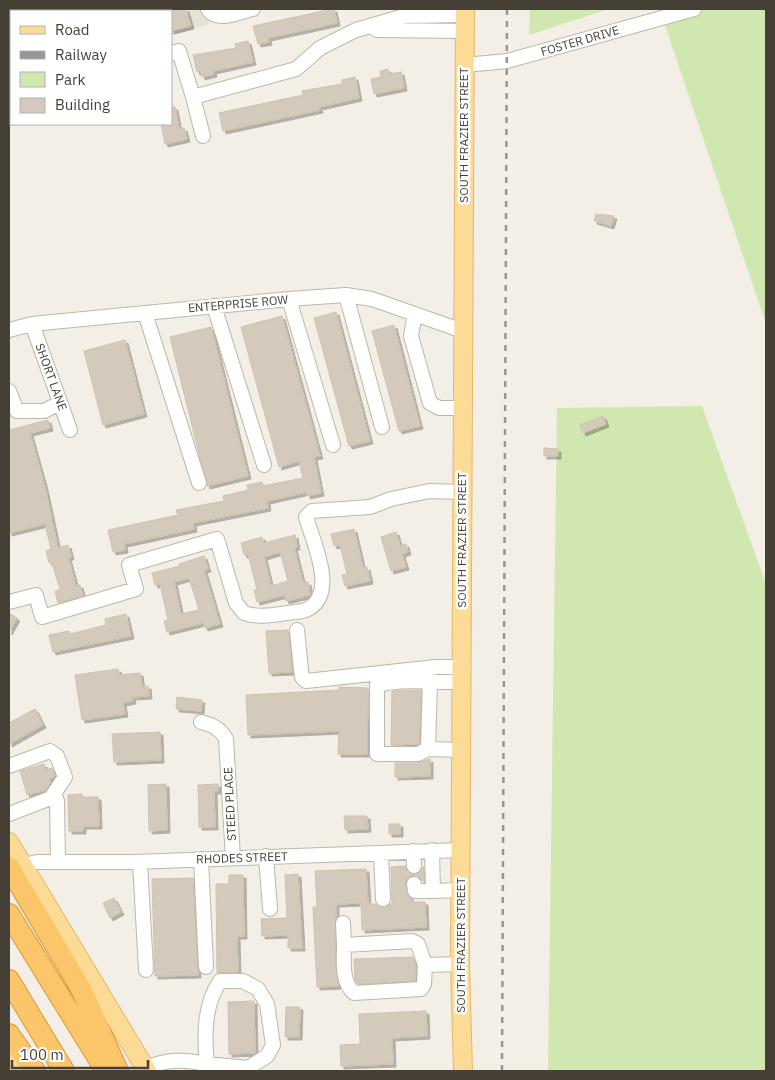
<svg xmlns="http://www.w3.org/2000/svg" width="775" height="1080" viewBox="0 0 775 1080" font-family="'IBM Plex Sans',sans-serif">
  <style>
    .residential { fill: #e7e0d4 }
    .green { fill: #d0e7b0 }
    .building { fill: #d4cabc; stroke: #cfc1af; fill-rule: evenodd; filter: url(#shadow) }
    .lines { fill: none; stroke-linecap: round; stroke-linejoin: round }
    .minor-casing { stroke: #beb6a9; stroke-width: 16 }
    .major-casing { stroke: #e2b866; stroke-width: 20 }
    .highway-casing { stroke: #db9938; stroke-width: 22 }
    .path { stroke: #c0b19a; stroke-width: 2; stroke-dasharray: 2.5 2.5; stroke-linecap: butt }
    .minor { stroke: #fff; stroke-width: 14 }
    .major { stroke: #fcdb96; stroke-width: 18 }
    .highway { stroke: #fbc569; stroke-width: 20 }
    .rail { stroke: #969696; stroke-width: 2.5; stroke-dasharray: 6 6; stroke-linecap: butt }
    .labels { text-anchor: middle; stroke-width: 5; stroke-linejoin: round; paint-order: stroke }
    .street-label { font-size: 12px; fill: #463f36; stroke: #fff }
  </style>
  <defs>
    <filter id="shadow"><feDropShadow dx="3" dy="3" stdDeviation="0" flood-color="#0004"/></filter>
  </defs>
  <rect width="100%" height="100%" fill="#f3efe6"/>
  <path class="residential" d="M9,9H204L209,24L171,36V11H11V87L9,88Z"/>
  <path class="green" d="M530,9H609L529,35Z
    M660,9H766V324L672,46Z
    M702,406L766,584V1071H548L557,408Z"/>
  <path class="building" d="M174,9H186L191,26L171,31V10Z
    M322,9H334L337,23L268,38L269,42L258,44L253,26L323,11Z
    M248,41L253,62L213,71L214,74L202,77L201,71L197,72L193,55L236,48L235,44Z
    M388,69L389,74L401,72L404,88L374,94L371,79L381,77L380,71Z
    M355,77L359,98L319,107L320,110L223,131L219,113L303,95L302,91L342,84V80Z
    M171,107H175L179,129L184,128L187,139L165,144L161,124H171Z
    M596,214L614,216L611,226L594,221Z
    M336,312L370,441L349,446L314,318Z
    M282,316L320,456L314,457L321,493L307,496V492L267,501L268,508L193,523L194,529L124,544L125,550L113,552L108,530L178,515L176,510L224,501L223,496L248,490L247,485L262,482L263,486L303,478L299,461L279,467L241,327Z
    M394,325L420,426L399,431L372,331Z
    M211,327L248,476L207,486L170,337Z
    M125,340L144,414L103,425L84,351Z
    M603,416L606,424L583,433L580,425Z
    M48,420L50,428L30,433L45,487L58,548L68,545L71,557H68L76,586L80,585L83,596L58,603L55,591L60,590L52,562L49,563L46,551L51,549L45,524L9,533V430Z
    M544,448L558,449V456H544Z
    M354,529L363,568L367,567L370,581L345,586L342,575L347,574L340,545L334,546L331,534Z
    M396,532L400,546L406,544L408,552L402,554L406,567L391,571L381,537Z
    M295,535L297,547H294L303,583L308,582L310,595L286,601L285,595L257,602L254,590H257L248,554L244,555L241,543L262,537L264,543ZM280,552L288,581L271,586L264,557Z
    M204,556L208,569L204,570L220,624L205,628L203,623L167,632L164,621L168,620L160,584L155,585L152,573L180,566L179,564ZM189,578L199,610L181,614L174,582Z
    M9,613L17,618L9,632Z
    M126,614L131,636L53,652L49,635L69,631L70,634L106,625L105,619Z
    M288,630L292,672L269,673L266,631Z
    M118,669L119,675L140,673L142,687L148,686L149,696L132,697L133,701L123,703L125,714L82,720L75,675Z
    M339,687L368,688L367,754H338L339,731L248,735L246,695L339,690Z
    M421,690L419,744L391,745L392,691Z
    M177,697L202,700L201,711L176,709Z
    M35,709L43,725L9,744V723Z
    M160,732L161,760L114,762L112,734Z
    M430,759V776L395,777V763H418Z
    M44,764L45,770L52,768L55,776L49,779L50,783L46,790L27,795L20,771Z
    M166,784L167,830L149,831L148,785Z
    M218,784V791H214L215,827H199L198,785Z
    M82,794V797H98L99,826H83V831H69L68,795Z
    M344,816H367L368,829L345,830Z
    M389,824H400V834H389Z
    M405,866L407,871L414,875L419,873L424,866V882L418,876L412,875L406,880L405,885L412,902H425L426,927L362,930L361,903L336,904L335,964L339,986L317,987L313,907H317L315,871L366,869L368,904H376L384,908L392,903L391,867Z
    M298,874L302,948H288V935L262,936L261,919L287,918L285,875Z
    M229,875H243L244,936H237L238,972L217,973L216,884H229Z
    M193,878L198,975L155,976L152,879Z
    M114,898L121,912L110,918L103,903Z
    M413,957L416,966L415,981L358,984L355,980L354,959Z
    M254,1001L255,1053L229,1054L228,1002Z
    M286,1007H300L299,1037H285Z
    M426,1011L427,1036L392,1038L393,1064L341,1066L340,1045L360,1044L359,1014Z"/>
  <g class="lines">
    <g class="minor-casing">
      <path id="minor" d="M35,9V11
        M208,9C216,23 240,12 253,9
        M103,11L112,9
        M377,30L465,31
        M171,53L179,51L193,97L296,69L320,48L356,30L404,16L465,15
        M465,65L507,61L694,9
        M193,97L203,136
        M346,295L382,427
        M289,299L333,445
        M214,306L264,465
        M145,313L199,483
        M415,314L411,336L430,403L439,408H463
        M32,324L70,430
        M9,330L32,324L289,299L346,295L372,299L463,331
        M9,391L17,411H44L60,403
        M9,602L36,595L42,617L136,589L129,565L217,539L236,603L244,613C258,618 273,615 287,613C293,612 301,612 306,610C339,595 313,542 306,517L312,511L370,507L391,499L429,491L462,492
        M297,630L301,670L302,677L306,681L436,667H461
        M201,722C212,725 220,728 226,739L233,858
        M428,749L430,681
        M461,750L428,749L418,754H377V685C405,678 433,683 461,682
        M9,766L50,751L57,756L65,777L51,798L9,814
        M54,794L57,801L58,862
        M432,850L433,891L460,890
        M413,851L414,866
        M381,854L383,899
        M266,856L270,909
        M201,859L206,967
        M140,862L146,970
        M24,865L37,862H134L461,850
        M414,884L415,891H433
        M343,923L344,945
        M425,965L424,984L421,989L354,993C341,982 344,960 344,945L412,941L418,944L425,965L460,964
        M220,981H243L258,989L267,1004L273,1045L267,1056L248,1068L207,1064C204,1035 204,1005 220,981Z
        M145,1068C169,1059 182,1059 207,1064L205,1071"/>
    </g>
    <g class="major-casing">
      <path id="major" d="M9,842L147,1071
        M9,1056L17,1071
        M463,1071L460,964L465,9"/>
    </g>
    <g class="highway-casing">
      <path id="highway" d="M9,867L81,989L118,1071
        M9,914L101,1063
        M9,980L64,1071
        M9,1034L35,1071"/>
    </g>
    <path class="path" d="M84,9L85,11"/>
    <use href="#minor" class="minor"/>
    <use href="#major" class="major"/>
    <use href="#highway" class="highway"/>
    <path class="rail" d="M502,1071L507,9"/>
  </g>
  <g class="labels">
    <g class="street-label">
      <text transform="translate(580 41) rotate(-16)" y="4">FOSTER DRIVE</text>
      <text transform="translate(464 135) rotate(-90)" y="4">SOUTH FRAZIER STREET</text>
      <text transform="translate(238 304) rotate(-5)" y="4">ENTERPRISE ROW</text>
      <text transform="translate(51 377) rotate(70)" y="4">SHORT LANE</text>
      <text transform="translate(462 540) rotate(-90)" y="4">SOUTH FRAZIER STREET</text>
      <text transform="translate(230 804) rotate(-93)" y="4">STEED PLACE</text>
      <text transform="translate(242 858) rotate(-2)" y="4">RHODES STREET</text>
      <text transform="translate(461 945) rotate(-90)" y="4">SOUTH FRAZIER STREET</text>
    </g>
  </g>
  <rect width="775" height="1080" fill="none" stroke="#463f36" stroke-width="20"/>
  <rect x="10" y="10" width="162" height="115" fill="#ffffff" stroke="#b5b2af"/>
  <rect x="20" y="26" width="25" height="8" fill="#fcdb96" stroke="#b5b2af"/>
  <text x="55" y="35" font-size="15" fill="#463f36">Road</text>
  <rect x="20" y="51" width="25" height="8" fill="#969696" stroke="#b5b2af"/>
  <text x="55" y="60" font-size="15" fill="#463f36">Railway</text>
  <rect x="20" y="72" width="25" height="15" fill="#d0e7b0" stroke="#b5b2af"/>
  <text x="55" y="85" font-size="15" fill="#463f36">Park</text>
  <rect x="20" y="98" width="25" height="15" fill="#d4cabc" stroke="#b5b2af"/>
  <text x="55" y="110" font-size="15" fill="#463f36">Building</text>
  <path d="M12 1060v8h136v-8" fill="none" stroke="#463f36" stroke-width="2.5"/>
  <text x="20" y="1060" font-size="15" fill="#463f36" stroke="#ffffff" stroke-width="4" paint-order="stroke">100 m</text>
</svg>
